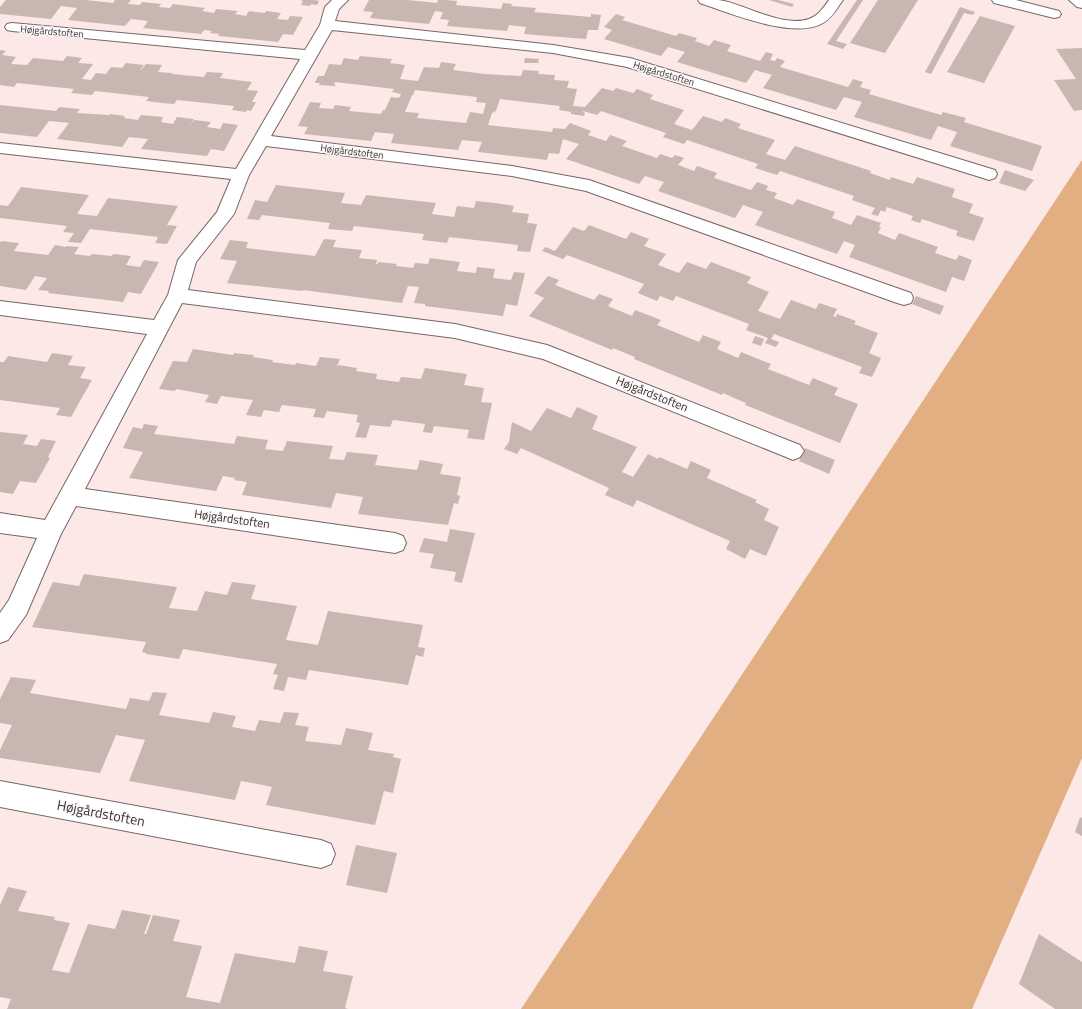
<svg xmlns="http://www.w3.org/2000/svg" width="1082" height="1009" viewBox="0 0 1082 1009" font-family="'Titillium Web',sans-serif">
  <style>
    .green { fill: #e2af82 }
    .building { fill: #c8b7b0; fill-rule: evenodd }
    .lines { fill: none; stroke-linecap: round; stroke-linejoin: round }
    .minor-casing { stroke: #766; stroke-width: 2 }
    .minor { fill: #fff; fill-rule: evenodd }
    .labels { text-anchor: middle; stroke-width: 3; stroke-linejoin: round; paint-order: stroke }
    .far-street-label { font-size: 10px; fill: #383131; stroke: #fdf9f9 }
    .street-label { font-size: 12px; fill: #383131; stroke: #fdf9f9 }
    .near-street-label { font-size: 14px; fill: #383131; stroke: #fdf9f9 }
  </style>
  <rect width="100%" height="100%" fill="#fbe8e7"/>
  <path class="green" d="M1082,160V758L972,1009H521Z"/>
  <path class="building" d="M6,0H86L113,3L115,0H131L128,4L140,5L142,2L161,4L159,7L170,8L173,4L205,8L202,11L214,13L216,9L226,10L238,11L235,14L246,16L249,11L265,13L266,11L281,13L277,19L288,20L290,16L303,17L293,35L283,34L278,42L218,36L219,34L210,33L212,31L204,30L201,34L143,28L148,21L131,19L125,26L68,20L77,8L61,6L51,19L0,14V7Z
    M300,0H314L319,1L317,5L311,4L310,6L301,5L303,1Z
    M369,0H407L437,3L438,0H445L457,1L456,5L501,9L503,3L512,4L511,6L536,8L534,12L591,17V14L601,15L598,30H588L586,39L524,34L526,27L509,25L507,31L447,26L449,20L440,19L443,12L435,11L429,24L370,18L373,12L363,11Z
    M769,0H778L794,4L792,7Z
    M857,0H863L836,41L847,44L843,49L827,44Z
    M878,0H918L885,53L850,43Z
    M960,7L975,12L973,15L964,13L931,74L925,72Z
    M616,14L625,17L622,20L676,36L679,33L697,38L695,41L709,46L714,40L731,45L727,51L760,61L766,52L773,54L770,60L775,61L777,58L785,61L780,67L848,87L853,79L863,82L860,87L871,90L869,94L941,115L943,112L966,118L964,122L1042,146L1032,171L950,146L957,132L938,126L931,140L854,117L862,102L844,97L836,110L763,88L772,75L755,70L746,83L677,62L685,52L668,47L661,56L604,39L612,30L604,27Z
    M980,16L1015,26L984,83L947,72Z
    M1082,48V110L1074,111L1054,80L1076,79L1056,49Z
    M0,50L6,51L2,55L16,57L11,64L27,65L33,58L63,61L67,56L82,58L78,63L93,64L82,79L91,80L96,73L106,74L111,67L122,68L126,63L144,65L140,70H141L146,64L162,65L158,72L172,73V74L204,77L207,72L223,73L220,78L252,82L247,90L258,91L252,102H256L251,111L247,110L246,112L232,110L234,106L177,100L174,104L162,103L146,101L149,97L95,91L92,95L71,93L74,89L17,83L14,87L0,85Z
    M360,56L392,59L390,63L405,65L400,79L418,81L424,67L439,68L441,62L456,64L453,70L485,74L521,76L523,70L539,71L538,74L555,75L554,80L569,81L567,88L577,89L573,106L585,107L602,88L613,91L616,88L633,93L637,89L653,95L650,99L684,110L674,124L692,130L703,116L722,122L725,118L741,124L738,128L775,140L766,154L785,160L795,146L871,171L870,173L890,180L891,177L913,184L917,177L955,189L952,197L973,204L969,213L984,218L974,241L957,236L956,234L958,231L922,219L920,223L911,220L913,216L887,207L885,212L881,210L878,216L871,214L875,208L852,200L854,196L780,171L777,175L755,168L758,164L687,140L684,144L663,137L666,133L601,111L597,115L583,111V112L585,113L584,116L571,114V112L559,110L560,106L500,99L496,111L492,113L488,125L552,132L553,128L565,129L570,123L591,131L588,135L606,141L610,135L627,141L622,146L657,158L660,154L672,158L675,155L684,158L678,165L694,171L697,166L717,173L714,178L751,190L757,182L768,186L766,190L777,193L774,198L793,205L797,199L835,212L832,218L851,225L857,215L881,223L879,227H881L878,233L895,240L899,233L938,247L935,253L956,260L959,255L972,260L964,281L952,277L946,292L849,257L855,245L844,241L837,254L755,225L763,212L743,205L735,218L658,191L664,182L645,176L639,184L566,159L579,144L563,139L559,154L549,153L547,160L478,152L482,142L462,140L458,150L391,143L394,134L384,133L375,132L371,141L304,134L308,127L298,126L310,102L321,103L319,108L333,109L335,105L351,107L349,111L381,114L383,110H385L391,97L399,98L401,94L392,92L394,89L335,82L334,84L336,85L335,86L319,85L320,83H315L318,76H324L329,64L341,65L344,58L358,60ZM415,90L477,97L476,102L486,103L483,114L470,112L466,123L417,118L419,113L405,112L412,95H413Z
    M525,58L539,59L538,63H524Z
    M0,105L56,111L59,107L80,109L77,113L109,115L108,117L110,114L125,116L124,118L138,120L141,115L163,117L161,122L173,124L177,117L194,119L189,126L194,120L211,122L207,127L220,129L223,123L238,125L224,151L211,149L207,156L141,149L148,139L129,137L122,147L57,139L69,123L49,121L37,137L0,133Z
    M1005,170L1034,180L1025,191L999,183Z
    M276,185L345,193L341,203L361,205L366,195L436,203L432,214L454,217L457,206L474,208L476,201L495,203L514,206L512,212L529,214L527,223L537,224L530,252L517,251L518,245L449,237L447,243L422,240L424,234L354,226L352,231L328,229L330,223L262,215L259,220L247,219L255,200L267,202Z
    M21,187L89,195L77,214L97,216L108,198L178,206L167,225L177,226L167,244L155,243L158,237L90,229L81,243L68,242L74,233L63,232L67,226L0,218V205L8,206Z
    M589,225L626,239L631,232L649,239L644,246L666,254L658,265L679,273L687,262L706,269L711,262L751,277L747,283L769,292L758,311L780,319L791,300L816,309L819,303L837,309L833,316L836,317L837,314L856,321L854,324L878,333L869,353L881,358L872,377L859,373L862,367L774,334L771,339L779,342L776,347L765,343L768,338L746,330L749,324L676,296L673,301L660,296L657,301L638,293L644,284L567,255L563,259L542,251L545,247L555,251L573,227L584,231Z
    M324,239L336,240L333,247L362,250L359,258L377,260L376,264H378V262L397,264L396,266L413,268L415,263L428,264L430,258L460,262L457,271L476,273L477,267L495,269L493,278L511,280L514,272L525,273L517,306L506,304L503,316L425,306V304L414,303L419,287L408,286L402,303L303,290V291L227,283L237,261L220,259L230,240L248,242L246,248L315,256Z
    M1,241L19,243L14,251L48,255L55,245L66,247V246L79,247L74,254L90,256L92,254L112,256L113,254L131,256L126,265L140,267L144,260L159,262L141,294L128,292L123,302L48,293L49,291L38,290L47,278L35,276L26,290L0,286V243Z
    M548,276L559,280L555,285L594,300L599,294L613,299L608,306L632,316L635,310L661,320L657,325L699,342L703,335L721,342L717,349L738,358L741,352L771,364L768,369L809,385L813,378L838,388L834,395L858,404L840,443L745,405L746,403L734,398L723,393L722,395L634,359L635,357L613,348L612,350L529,316L544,298L534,293Z
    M916,296L944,306L940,315L912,304Z
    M755,336L764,339L761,346L752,343Z
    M193,349L233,355L234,353L254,355L253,357L273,360L272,362L295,365L296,363L316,366L320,357L340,359L336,368L338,365L357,368L356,371L377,374L376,379L399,382L401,377L421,379L425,368L467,374L464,385L484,388L481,402L492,403L484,440L467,438L469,430L434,426L432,433L423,432L425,424L393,420L390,427L370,425L366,438L355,437L360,423L356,422L358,415L327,411L324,418L313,417L316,409L282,405L279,412L264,410L261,417L246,415L253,400L221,396L217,404L205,402L209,395L176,389L175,391L159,389L173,361L187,362Z
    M52,353L73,356L68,365L86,367L80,378L92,380L71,417L56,415L60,408L0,400V362H4L8,356L47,362Z
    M577,407L598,416L592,429L637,447L622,472L633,477L648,454L658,459L659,457L687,469L691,461L711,470L707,478L757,500L755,502L769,509L764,520L779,527L766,556L750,549L745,559L726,549L730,541L637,500L633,507L605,495L609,488L521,448L517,454L504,449L509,442L512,422L531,431L547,408L571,418Z
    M144,424L158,426L154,434L234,444L237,436L268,440L265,449L283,451L287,441L333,446L329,459L344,460L347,452L378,455L375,465L417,470L420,460L443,464L440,474L461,477L457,495L460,496L458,504L454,503L448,525L358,514L363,497L336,493L331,508L242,495L247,482L234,480L235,478L223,476L216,491L129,478L143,452L123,448L133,427L142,429Z
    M0,432L28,435L23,444L37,446L41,439L56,441L48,457L50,458L36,483L20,481L13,494L0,492Z
    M805,448L835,460L829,474L799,461Z
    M450,529L475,533L462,583L454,581L456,572L430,568L434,554L419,552L424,538L447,542Z
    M84,574L177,587L169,608L197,611L205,591L227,595L232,582L256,585L251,599L297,606L286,640L318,645L328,611L423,625L418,647L425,648L423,657L416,655L408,685L309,670L306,680L288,677L284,691L273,689L278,675L273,674L277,664L183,649L179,659L146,654V653L142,652L146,642L32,627L53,582L79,586Z
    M11,677L36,680L30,693L126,709L130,698L149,701L153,692L167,693L159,715L209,723L213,712L236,716L232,727L255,731L259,720L280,723L284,712L299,713L295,725L309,727L305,741L341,745L346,728L373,733L368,750L394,754L393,757L401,759L393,793L384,791L375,825L266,805L272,787L258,784L241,781L235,800L129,781L145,740L116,735L100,773L0,758V750L12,725L0,723V699Z
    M1080,817L1082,818V836L1075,832Z
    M356,845L397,853L387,893L346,885Z
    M8,887L27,891L18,911L55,917L54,920L70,923L52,970L69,973L88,924L115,929L122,910L151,915L144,934H146L153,915L180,920L173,941L202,946L186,997L220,1003L235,953L295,963L299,946L328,951L323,971L353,976L345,1008L348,1009H7L11,999L0,997V905Z
    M1039,934L1082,962V1009H1055L1019,984Z"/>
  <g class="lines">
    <g class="minor-casing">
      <path id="minor" d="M332,0H348L339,9L335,21L553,45L630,58L995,170L997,174L995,178L989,180L983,178L627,67L553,53L332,30L271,136L512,166L589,180L911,293L913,298L911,303L904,305L897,303L586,191L512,176L266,146L249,175L234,214L196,262L188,290L455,324L547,345L800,445L804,451L800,457L793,460L786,457L543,359L455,338L182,303L85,489L395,533L403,536L406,543L403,550L395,553L76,506L61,534L26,615L8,640L0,643V613L9,600L37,538L0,533V513L45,520L147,334L0,315V301L154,320L168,295L178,260L217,212L231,179L0,153V143L236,169L300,59L12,31L7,30L5,27L7,24L12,23L305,50L320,25L325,7Z
        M698,0C705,0 713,0 719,0C745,4 782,28 809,19C818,16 824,7 829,0H843C837,8 832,18 823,23C795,40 729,13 700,3Z
        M992,0H1016L1059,11L1061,14L1059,17L1054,18L994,3Z
        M1069,0H1082V8L1077,7Z
        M0,781L321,840L331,844L335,854L331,864L321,868L0,807Z"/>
    </g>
    <use href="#minor" class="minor"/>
  </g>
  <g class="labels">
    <g class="far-street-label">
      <text transform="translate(52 31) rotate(5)" y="4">Højgårdstoften</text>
      <text transform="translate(664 73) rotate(17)" y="4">Højgårdstoften</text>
      <text transform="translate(352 151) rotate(7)" y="4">Højgårdstoften</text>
    </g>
    <g class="street-label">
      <text transform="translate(652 394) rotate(22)" y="4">Højgårdstoften</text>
      <text transform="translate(232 519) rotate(8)" y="4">Højgårdstoften</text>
    </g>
    <g class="near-street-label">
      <text transform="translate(101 813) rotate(11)" y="5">Højgårdstoften</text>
    </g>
  </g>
</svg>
